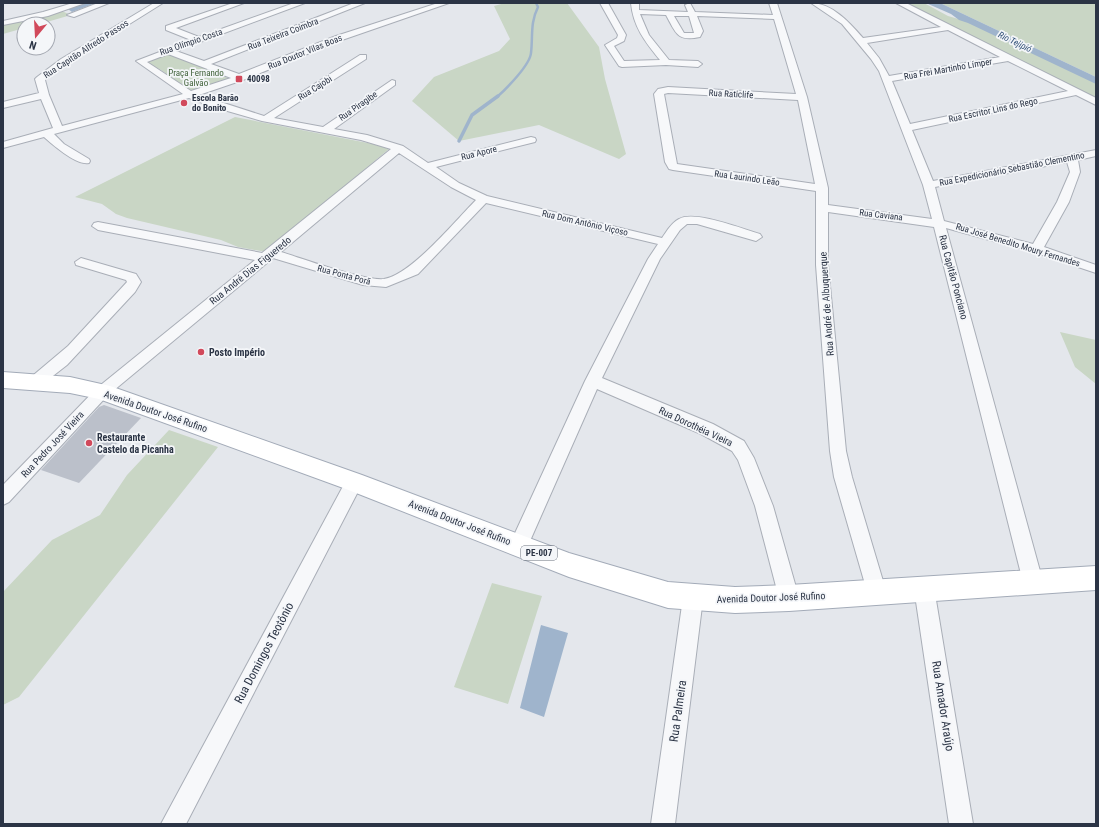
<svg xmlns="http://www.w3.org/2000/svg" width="1099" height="827" viewBox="0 0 1099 827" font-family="'Roboto Condensed',sans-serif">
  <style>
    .green { fill: #c9d6c5 }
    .water { fill: #9fb4cc }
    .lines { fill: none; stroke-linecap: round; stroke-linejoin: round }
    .stream-far1 { stroke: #9fb4cc; stroke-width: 2.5 }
    .stream { stroke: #9fb4cc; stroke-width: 3.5 }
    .canal { fill: #9fb4cc; fill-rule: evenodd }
    .building { fill: #bbc0ca }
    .street-casing { stroke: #a9aeb7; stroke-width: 2 }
    .primary-casing { stroke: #a3abb8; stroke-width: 2 }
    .street { fill: #f7f8fa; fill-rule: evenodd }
    .primary { fill: #fff; fill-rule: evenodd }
    .poi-dot { fill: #d1495b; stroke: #f4f6f9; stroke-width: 1.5 }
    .labels { text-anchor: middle; stroke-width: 3.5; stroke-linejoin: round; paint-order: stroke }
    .far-street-label { font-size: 9px; fill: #2b3445; stroke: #f4f6f9 }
    .far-water-label { font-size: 9px; font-style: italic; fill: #34527a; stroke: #f4f6f9 }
    .far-park-label { font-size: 9px; fill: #3f6138; stroke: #f4f6f9 }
    .far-poi-label { font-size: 9px; font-weight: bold; fill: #2b3445; stroke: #f4f6f9; text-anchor: start }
    .shield { fill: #f4f6f9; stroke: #676e7b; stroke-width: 1 }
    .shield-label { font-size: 9px; font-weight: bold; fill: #2b3445 }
    .street-label { font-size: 10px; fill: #2b3445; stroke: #f4f6f9 }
    .poi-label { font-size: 10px; font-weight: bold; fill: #2b3445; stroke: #f4f6f9; text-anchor: start }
    .near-street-label { font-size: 12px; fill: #2b3445; stroke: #f4f6f9 }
  </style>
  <rect width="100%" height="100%" fill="#e4e7ec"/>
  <path class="green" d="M505,3H567L599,47L605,79L626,154L619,159L539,125L459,141L412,101L434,77L499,51L510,39L494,6Z
    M905,3H924L948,16L969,22L1096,81V103Z
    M940,3H1096V77Z
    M57,9L71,15L40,24H24V28L3,34V24Z
    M168,52L228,78L229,79L192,92L161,70L142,61Z
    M235,117L373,144L389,149L266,252L238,247L221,240L127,218L116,214L102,204L75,197Z
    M1060,332L1096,340V384L1075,367Z
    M169,430L218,447L19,697L3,705V592L52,540L100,515L127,475Z
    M492,583L542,596L508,704L454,687Z"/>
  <path class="water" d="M926,3H940L1096,77V84L968,23L959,20L951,14Z
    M541,625L568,633L544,717L520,708Z"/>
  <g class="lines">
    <path class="stream-far1" d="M497,97C506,89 530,65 531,53C533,36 530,23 538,7L536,3"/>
    <path class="stream" d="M459,141L472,115L498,96"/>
    <path class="canal" d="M83,3H96L72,12L68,9Z"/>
  </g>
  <path class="building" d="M104,405L141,418L79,483L41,470L99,407Z"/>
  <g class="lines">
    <g class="street-casing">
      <path id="street" d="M73,3H85L48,16L3,25V21L43,12Z
        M98,3H109L74,17L67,15Z
        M154,3H163L67,63L45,80L49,95L62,126L183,94L136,61L191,40L166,30V26L233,3H244L176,28L199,37L294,3H305L176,51L204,61L354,3H365L211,64L239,74L336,36L438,3H449L342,40L243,80L199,95L264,116L360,55H366V59L274,118L323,127L392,80L395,81V85L334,129L367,135L403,146L428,163L531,137L535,138L536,140L535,142L436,167L459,183L487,196L662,238C667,231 671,223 679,219C695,210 742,229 760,234L762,237L756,241L697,224H687L680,230L660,259L602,378L713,424L744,441L754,458L773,506L799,598L796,605L789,607L782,605L779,598L755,506L738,460L732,451L701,434L597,389L526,550L519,552L512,550L510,544L585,381L648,259L658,244L486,203L418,274L386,287L363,285L273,258L107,396L9,502L3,505V485L97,388L255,260L98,230L92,226L94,223L98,222L262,253L391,149L361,140L262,121L217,108L189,98L54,134L64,144L89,159L90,161L89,163C77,166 53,145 44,137L3,148V142L53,128L41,99L3,108V102L39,93L35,79L37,77L61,59ZM168,54L231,78L191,91L147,62ZM399,153L451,187L476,200C456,220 411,275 384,279C363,281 304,259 281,252Z
        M600,3H608L626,35L624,41L614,46L624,61L660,60C645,42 633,26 631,3H639V10L688,12L685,5L690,3L695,12L773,15L769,3H777L807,97L828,188V205L932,219L923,185L879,71L871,59L842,24L811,3C832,3 850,23 863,38L941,27L896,3H906L1096,98V105L1076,95L912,130L933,181L1096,150V156L1078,160L1080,172L1069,202L1044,247L1096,265V273L1033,252L946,228L1043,582L1040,588L1033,591L1026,588L1023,582L934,227L828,212V265L846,451L852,477L886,591L883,598L876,600L869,598L834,477L830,451L816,265V191L673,170L669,169L665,162L654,94L658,89L668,87L796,94L774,19L697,16L703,31L700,37C677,42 676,33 666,15L640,14L649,35L669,60L698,61L702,64L698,67L666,65L622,67L619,66L605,45L617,38L618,35ZM674,16H689L694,33H684ZM948,30L1000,57L889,76L879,58L867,43ZM1008,61L1068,91L910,124L892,81ZM668,93L798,100L815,184L677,164L664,94ZM1067,162L1070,172L1057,202L1033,244L944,221L935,187Z
        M81,258L136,274L141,282L135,292L67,365L40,386L35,388L30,386L27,382L30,378L68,346L127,282L126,280L76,265L75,262Z
        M354,475L360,477L363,482L186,824H161L348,477Z
        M924,579L931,581L934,588L973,824H949L914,588L917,581Z
        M693,589L700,591L703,598L675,824H651L683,598L686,591Z"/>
    </g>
    <g class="primary-casing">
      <path id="primary" d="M3,372L70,377L110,386L362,475L569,553L668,582L735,587L789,585L1096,566V590L789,611L735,613L668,608L569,577L346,489L99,399L70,393L3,388Z"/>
    </g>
    <use href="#street" class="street"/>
    <use href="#primary" class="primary"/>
  </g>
  <g class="poi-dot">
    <rect x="235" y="75" width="8" height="8" rx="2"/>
    <circle cx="184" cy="103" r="4"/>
    <circle cx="201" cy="352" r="4"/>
    <circle cx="89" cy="443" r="4"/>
  </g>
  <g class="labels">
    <g class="far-street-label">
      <text transform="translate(283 34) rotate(-21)" y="3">Rua Teixeira Coimbra</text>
      <text transform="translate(191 42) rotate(-19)" y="3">Rua Olímpio Costa</text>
      <text transform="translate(86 49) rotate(-33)" y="3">Rua Capitão Alfredo Passos</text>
      <text transform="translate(305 52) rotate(-22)" y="3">Rua Doutor Vilas Boas</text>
      <text transform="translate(948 69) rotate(-10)" y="3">Rua Frei Martinho Límper</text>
      <text transform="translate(315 88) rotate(-32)" y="3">Rua Cajobi</text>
      <text transform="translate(731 94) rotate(3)" y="3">Rua Raticlife</text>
      <text transform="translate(358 106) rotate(-35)" y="3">Rua Piragibe</text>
      <text transform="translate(993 110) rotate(-12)" y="3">Rua Escritor Lins do Rego</text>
      <text transform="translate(479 153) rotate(-14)" y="3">Rua Apore</text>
      <text transform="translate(1012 169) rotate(-11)" y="3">Rua Expedicionário Sebastião Clementino</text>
      <text transform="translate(747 178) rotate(8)" y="3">Rua Laurindo Leão</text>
      <text transform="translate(881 215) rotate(7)" y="3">Rua Caviana</text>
      <text transform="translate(585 223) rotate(13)" y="3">Rua Dom Antônio Viçoso</text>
      <text transform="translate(1018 245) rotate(17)" y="3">Rua José Benedito Moury Fernandes</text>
      <text transform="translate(344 275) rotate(15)" y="3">Rua Ponta Porã</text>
    </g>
    <g class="far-water-label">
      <text transform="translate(1015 42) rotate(26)" y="3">Rio Tejipió</text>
    </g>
    <g class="far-park-label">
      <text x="196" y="76">Praça Fernando<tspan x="196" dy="10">Galvão</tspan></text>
    </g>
    <g class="far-poi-label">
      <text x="247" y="82">40098</text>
      <text x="192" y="101">Escola Barão<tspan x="192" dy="10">do Bonito</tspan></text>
    </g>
    <rect class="shield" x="521" y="546" width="36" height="14" rx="3"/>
    <g class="shield-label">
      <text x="539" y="556">PE-007</text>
    </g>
    <g class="street-label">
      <text transform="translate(250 270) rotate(-39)" y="4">Rua André Dias Figueredo</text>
      <text transform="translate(954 277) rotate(75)" y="4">Rua Capitão Ponciano</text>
      <text transform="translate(826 304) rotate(-94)" y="4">Rua André de Albuquerque</text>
      <text transform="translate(156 411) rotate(19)" y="4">Avenida Doutor José Rufino</text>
      <text transform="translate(696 426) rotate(25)" y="4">Rua Dorothéia Vieira</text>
      <text transform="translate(52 444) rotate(-47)" y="4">Rua Pedro José Vieira</text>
      <text transform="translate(460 522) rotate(21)" y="4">Avenida Doutor José Rufino</text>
      <text transform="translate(771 597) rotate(-2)" y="4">Avenida Doutor José Rufino</text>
    </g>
    <g class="poi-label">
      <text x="209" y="356">Posto Império</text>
      <text x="97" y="441">Restaurante<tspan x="97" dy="12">Castelo da Picanha</tspan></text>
    </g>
    <g class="near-street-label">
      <text transform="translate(264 653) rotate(-62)" y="4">Rua Domingos Teotônio</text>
      <text transform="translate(943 706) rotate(81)" y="4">Rua Amador Araújo</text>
      <text transform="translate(678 711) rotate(-82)" y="4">Rua Palmeira</text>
    </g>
  </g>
  <rect width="1099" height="827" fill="none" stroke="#2b3445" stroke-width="8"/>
  <g transform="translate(36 36) rotate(198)"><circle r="19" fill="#f4f6f9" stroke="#a4a8b1"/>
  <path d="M0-3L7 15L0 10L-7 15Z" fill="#d1495b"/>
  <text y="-6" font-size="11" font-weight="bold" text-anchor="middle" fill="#2b3445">N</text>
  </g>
</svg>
